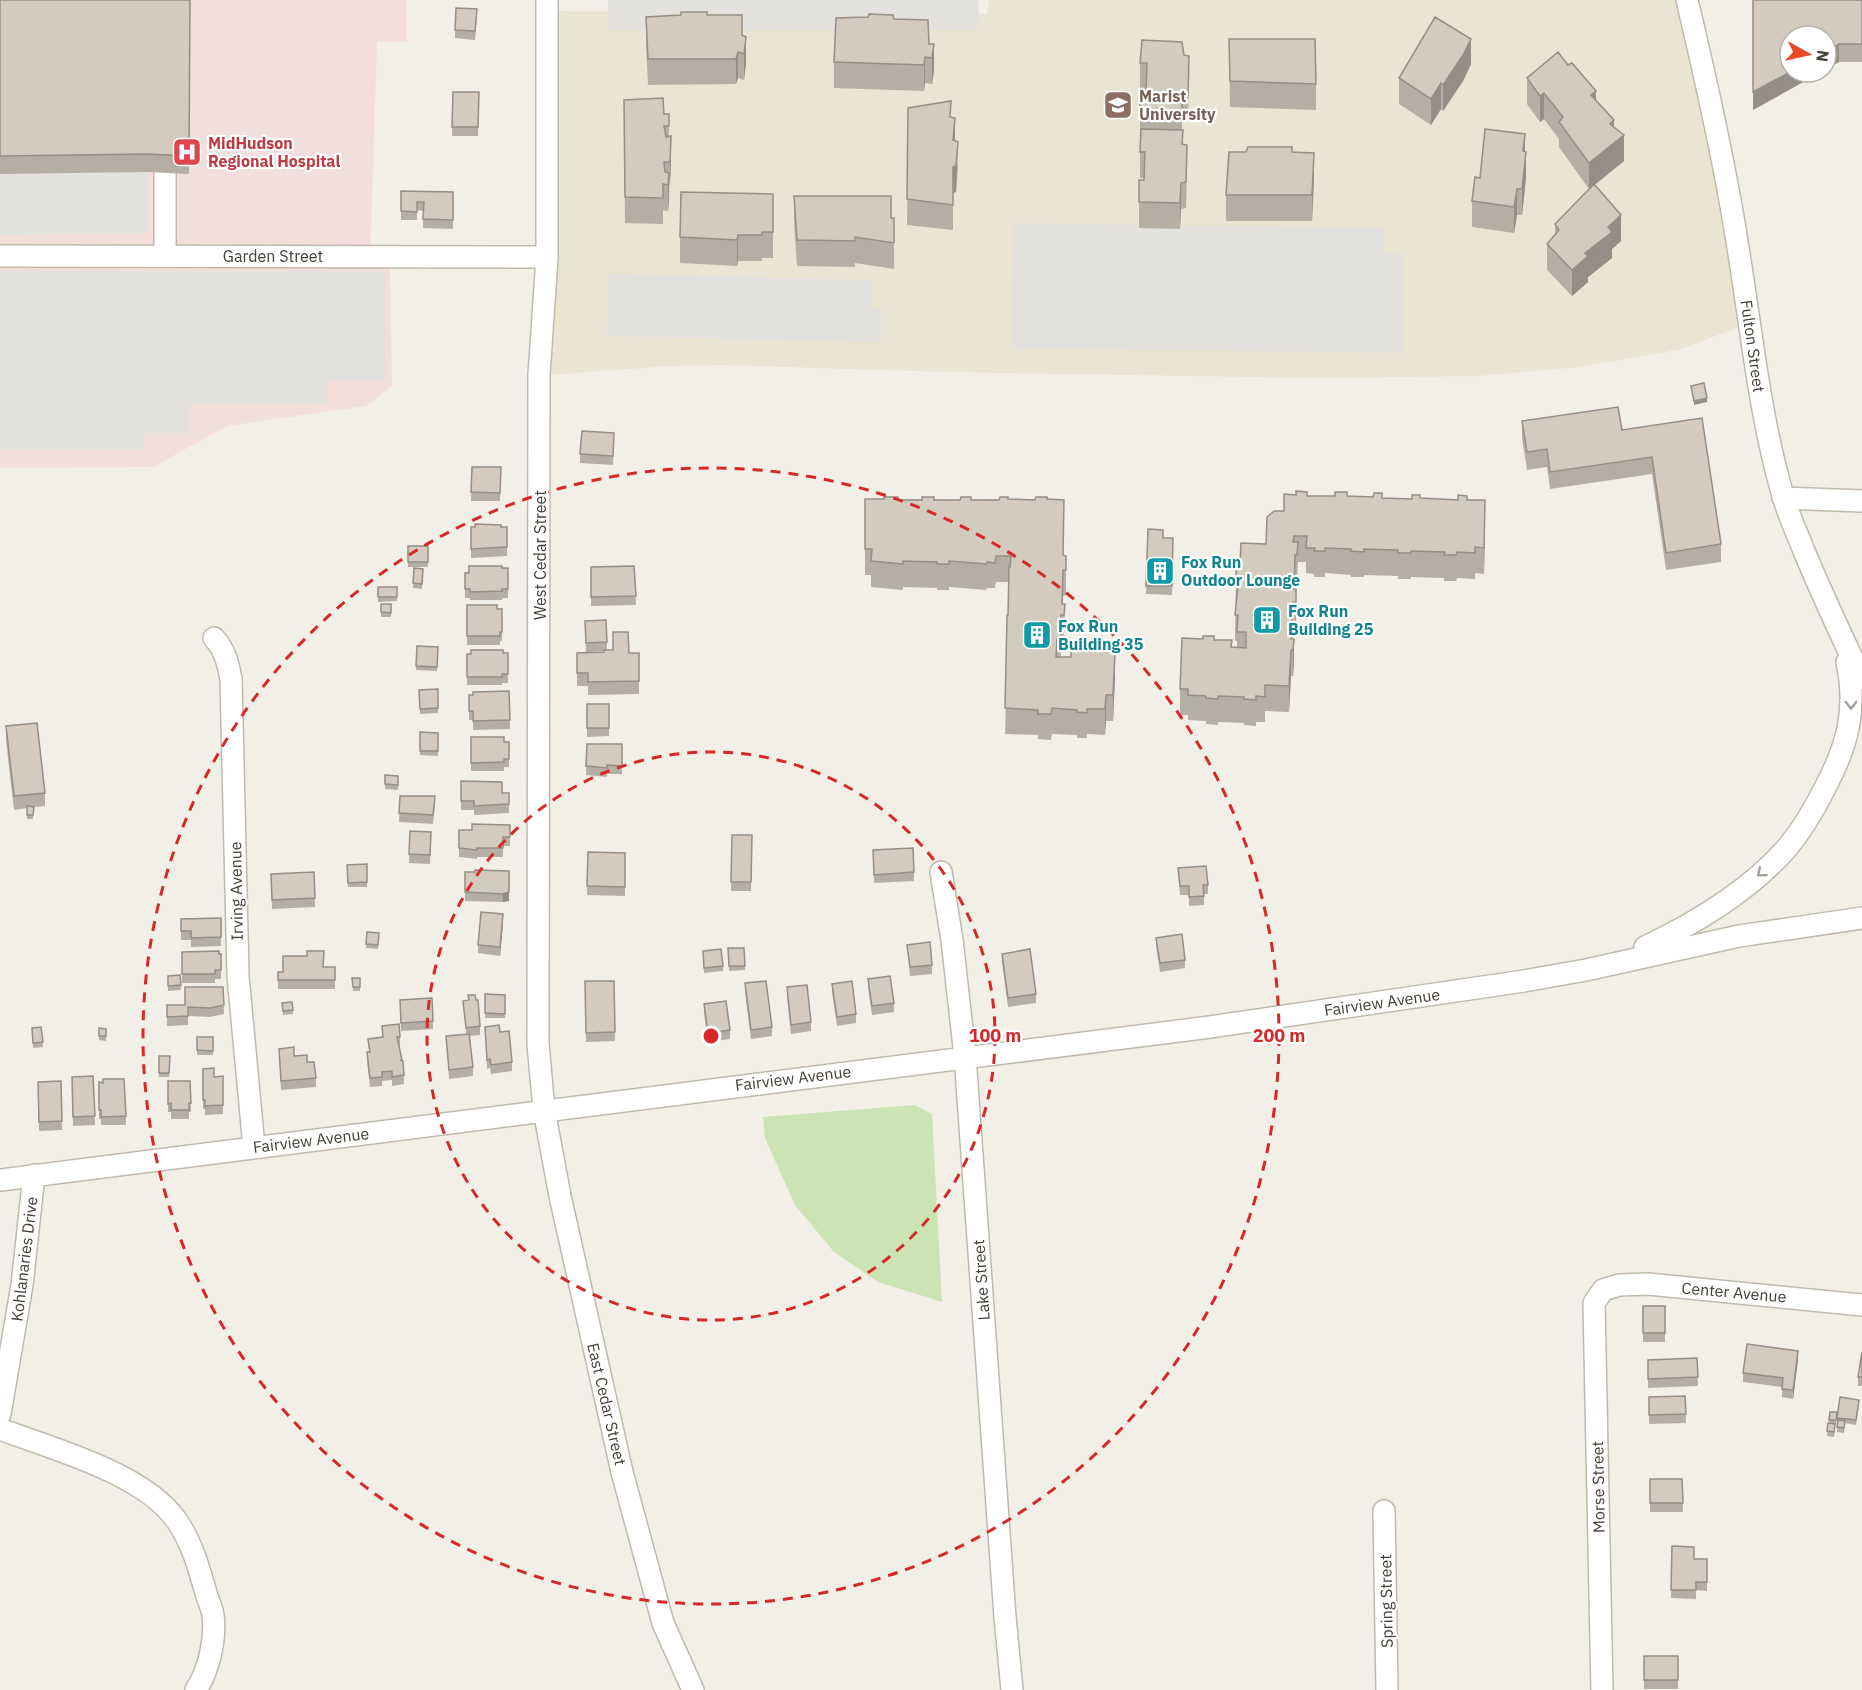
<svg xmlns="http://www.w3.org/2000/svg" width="1862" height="1690" viewBox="0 0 1862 1690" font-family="'IBM Plex Sans',sans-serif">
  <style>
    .education { fill: #eae4d2 }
    .medical { fill: #f2dfdb }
    .green { fill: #cce4b3 }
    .parking { fill: #e4e2df }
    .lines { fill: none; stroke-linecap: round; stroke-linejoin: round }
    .minor-casing { stroke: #c0baad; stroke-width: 24 }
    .minor { stroke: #fff; stroke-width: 21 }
    .wall { fill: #b5afa3 }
    .shaded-wall { fill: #948e84 }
    .building { fill: #d3cbbd; stroke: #948e84; stroke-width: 1.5 }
    .oneway { stroke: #a2a09b }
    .ring { fill: none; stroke: #d62828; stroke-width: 3; stroke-dasharray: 10 8 }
    .labels { text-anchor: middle; stroke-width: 4.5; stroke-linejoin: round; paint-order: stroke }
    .education-label { font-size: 16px; font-weight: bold; fill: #785e54; stroke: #fff; text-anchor: start }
    .health-label { font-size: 16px; font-weight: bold; fill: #be3a42; stroke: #fff; text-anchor: start }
    .street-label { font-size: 16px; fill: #454037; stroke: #fff }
    .culture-label { font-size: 16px; font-weight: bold; fill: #0d838f; stroke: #fff; text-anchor: start }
    .centre { fill: #d62828; stroke: #fff; stroke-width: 3 }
    .ring-label { font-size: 18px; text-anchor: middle; font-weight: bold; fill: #d62828; stroke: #fff; stroke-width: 4.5; stroke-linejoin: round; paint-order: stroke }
  </style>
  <rect width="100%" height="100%" fill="#f2efe7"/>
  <path class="education" d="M989,0H1675L1725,196L1746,324L1682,349L1580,367L1478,376L1320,378L944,372L724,365L670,366L534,376L536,11L987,14Z"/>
  <path class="medical" d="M0,0H406L407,42H377L370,262H390L392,386L366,406L227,426L153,467L0,468Z"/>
  <path class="green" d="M915,1105L932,1114L942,1302L878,1282L834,1252L795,1205L765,1138L763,1117Z"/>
  <path class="parking" d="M608,0H979L978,30H609Z
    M147,172L148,233L0,235V174Z
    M1013,223L1384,228V253H1404L1403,353L1011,348Z
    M0,270L386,271L385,381H328V404H190L189,433H143V450H0Z
    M608,274L872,280L871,307L882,308L881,342L606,336Z"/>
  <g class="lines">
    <g class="minor-casing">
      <path id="minor" d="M547,0V257L539,375L538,1044L544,1110L560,1196L622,1472L663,1623L693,1690
        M1687,0C1707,84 1726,168 1739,254C1752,335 1760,417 1783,496C1788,514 1797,533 1804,551C1822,594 1842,637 1862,679
        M0,256L547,257
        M165,256V173
        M1783,498L1862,501
        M214,638C225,650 228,663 231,679L238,976L254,1147
        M941,872L952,940L965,1056L1005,1617L1012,1690
        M1645,947C1696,923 1749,891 1787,848C1803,829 1815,808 1826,786C1848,744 1857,709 1847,662
        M0,1180L1210,1027L1524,981L1586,970L1739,936L1862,918
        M0,1414L22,1285L34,1175
        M0,1429C53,1449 144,1473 177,1521C192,1543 199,1568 206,1593C208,1600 212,1608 213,1615C216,1639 209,1670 196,1690
        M1384,1511L1387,1690
        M1602,1690L1594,1303L1603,1290L1619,1285L1648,1284L1862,1305"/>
    </g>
    <use href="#minor" class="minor"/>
  </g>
  <path class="wall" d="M0,0H190L189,174L147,172L0,174Z
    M1753,0H1862V62H1839L1790,72H1821L1753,110Z
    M707,15L742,35L746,63L744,80L738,78L736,84L648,85L646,43V17Z
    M477,18L475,40L455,38V30Z
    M894,19L929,44H934V70L932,84L925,83L924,91L834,88V62Z
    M1229,39L1316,84V110L1230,107Z
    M1184,55L1189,81L1188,121L1182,120V130L1183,144L1187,171L1186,208L1181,209L1180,229L1139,228V180H1144V178H1140V92L1146,91V89H1140V63Z
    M1471,64L1463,81L1443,111L1441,109L1431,125L1399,104V78Z
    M1527,78L1596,100L1614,127L1624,161L1595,185L1621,241L1612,249V258L1588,277V282L1572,296L1547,270V244L1555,234V224L1589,189L1559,147V139L1544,119L1540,122L1527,104Z
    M453,92H479L478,136H452Z
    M624,100L664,114H669V136L671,162L668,211L663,210V224L625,223Z
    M908,108L951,117L958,168L956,192L953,193V230L907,225Z
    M1292,152L1314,179L1312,221H1226V195Z
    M1525,152L1526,178L1522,215H1517L1514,233L1472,227V201L1480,178Z
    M401,191L453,192V229L423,228V211L417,210V220H401Z
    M773,194V258H762V261H738L737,266L680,263V237Z
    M794,196L891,218L894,244V269L855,263V267L797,266L794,222Z
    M1702,418L1721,544V562L1666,570L1652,474L1550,489L1547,467L1527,470L1522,438V421L1622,430Z
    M614,442L613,465L580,463V454Z
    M472,467H501L500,501H471Z
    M1307,496L1467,500L1485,526L1484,574L1475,573V579L1457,578L1456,581H1444V578L1411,577V579H1398V576L1364,575V577H1351V575L1325,573V577H1314V574L1306,573V562H1298L1297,581H1295V589H1296V628H1293L1292,639H1294L1293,676H1291L1289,712L1265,711V722H1256V726L1244,725V723L1218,722V725L1206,724V721L1188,720V715H1180V689L1214,640L1232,647L1237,648V641H1235L1236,563H1240L1266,544L1284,511Z
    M865,499L960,500L1047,499L1064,555L1066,556V595L1063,596V604H1065L1064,641H1061V657H1071L1100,651L1115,678L1113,721H1106L1105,735L1087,734V738H1077V735L1052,734L1051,740L1038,739V735L1005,734L1009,582H996L995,588H987L986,590L949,587V590H937V588L903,587V590L871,587V575H865Z
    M471,527H507V556L471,558Z
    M1148,529L1163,538H1173L1172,595L1146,594Z
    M408,546H428V567H408Z
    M634,566L636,605L591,606V567Z
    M414,568L423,569L422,589L413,588Z
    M502,568H508V598H502V600H470V598H465V573Z
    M378,587H397V601L378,602Z
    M381,604H391V617H381Z
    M467,605L502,609V641H500V645H467Z
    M606,620L607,650L629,653H639V694L588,695V686H577V653L604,652V651L586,652L585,621Z
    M438,647L437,671L416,670V666Z
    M508,653V683H502V685H467V654Z
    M438,689V713L420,714L419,690Z
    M509,691L510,729L473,730V720H469V695Z
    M587,704H609V736L587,737Z
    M6,726L45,793V806L34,807L33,819H27V808L14,810L6,740Z
    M420,732L438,733V756L420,755Z
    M471,737L509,742V767H504V771H471Z
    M587,744H622V774H607V777L586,775Z
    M385,775L398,776V790L385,789Z
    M461,781L502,793H509V813L474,815V810H461Z
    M400,796L435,805L433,824L399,822Z
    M510,825V846H503V857H477V859L459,857V830H472Z
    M410,831L431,832L430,864L409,863Z
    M732,835H752L751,891H731Z
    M873,850L914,872V881L874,883Z
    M588,852L625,853V896L587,895Z
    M367,864V887H348L347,865Z
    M1178,868L1208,885V894H1204V905L1189,906V895H1180Z
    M509,871V901L503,902L465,901V872Z
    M314,872L315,907L272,909L271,874Z
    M221,918V946L191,947V940H181V919Z
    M503,923L500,956L478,953V945Z
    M367,932L379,933L378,949L366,948Z
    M1156,938L1185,960V968L1160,972L1156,946Z
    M907,945L932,965V974L910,976Z
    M728,948H744L745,970L729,971Z
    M182,952L221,954V979H215V983H182Z
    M1002,954L1036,994V1003L1008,1007L1002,962Z
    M703,955L723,966V971L704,973Z
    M307,956L324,967H335V989H278V972H283Z
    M180,975L181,990L168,991V976Z
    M352,978H360V991H353Z
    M868,979L894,1003V1012L872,1015L868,988Z
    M585,981H614L615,1041L586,1042Z
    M745,983L772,1027V1036L751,1039L745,992Z
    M832,984L856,1014V1023L837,1026L832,992Z
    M223,987L224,1014L210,1017L188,1016V1025L167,1026V1005H185Z
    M787,987L811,1022V1031L791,1034L787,996Z
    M485,994L505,995V1018H485Z
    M468,995L480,1026V1035L470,1036L473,1067V1076L449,1079L446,1036L466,1034L463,1001L468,1000Z
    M400,1000L433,1021V1029L401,1031Z
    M282,1003L293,1010V1014L283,1015Z
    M704,1004L730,1030V1039L708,1042L704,1013Z
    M382,1026L400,1037V1046H399L404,1075V1084L392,1086V1080L382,1081V1086L370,1087L367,1061V1052H369L368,1039L382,1037Z
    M41,1027L43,1047L33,1048L32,1032Z
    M485,1027L500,1032L512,1062V1071L491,1074L490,1068L487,1069Z
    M99,1028L106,1029V1041L99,1040Z
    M197,1037H213V1055H197Z
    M279,1049L307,1062L316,1078V1087L281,1090Z
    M159,1056H170L169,1077H159Z
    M203,1069L214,1077L223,1076V1114L205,1115V1109H203Z
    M93,1076L95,1125L73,1126L72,1077Z
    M61,1081L62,1130L39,1131L38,1082Z
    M168,1081H190L191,1112H189V1119H171V1112H168Z
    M99,1082L126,1116V1125H101V1119H99Z
    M1643,1306H1665V1342H1643Z
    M1862,1352V1386H1858V1377Z
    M1697,1358L1698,1386L1648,1388V1360Z
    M1798,1360L1793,1399L1782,1397V1387L1743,1382V1373Z
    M1685,1396L1686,1423L1649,1424V1397Z
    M1859,1404L1856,1425L1845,1423L1844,1433L1837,1432V1418Z
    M1837,1417L1836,1425H1835L1834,1437L1827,1436L1829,1420Z
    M1650,1479H1682L1683,1512H1650Z
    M1672,1546L1694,1559H1707V1591L1696,1590V1599L1671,1598Z
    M1644,1656H1678V1689H1644Z"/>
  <path class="shaded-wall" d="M746,37V63L744,80V54Z
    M1471,39V64L1463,81L1443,111V85Z
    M934,44V70L932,84V58Z
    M1839,44V62L1826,69V52Z
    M738,52V78L736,84V59Z
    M925,57V83L924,91V65Z
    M1790,72H1821L1753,110V92Z
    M1441,83V109L1431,125V99Z
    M1596,91V117L1591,95Z
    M1544,93V119L1540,122V96Z
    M955,118V144L953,140Z
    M1614,120V143L1624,135V161L1589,189V163L1610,124Z
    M1525,134V159L1523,151Z
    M671,136V162L670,188V162Z
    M958,142L956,192L953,193V167Z
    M1526,152V178L1522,215V189Z
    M1314,153V179L1312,221V195Z
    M669,173V199L668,211V185Z
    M1181,183V209L1180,229V203Z
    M1517,189V215L1514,233V207Z
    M1621,215V241L1612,249V258L1588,277V282L1572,296V270L1585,253L1608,227Z
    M738,235V261L737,266V240Z
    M1707,398V402L1694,405V401Z
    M1485,500V526L1484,574V548Z
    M1294,639V665L1293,676V650Z
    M1291,650V676L1289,712V686Z
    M1115,652V678L1113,721V695Z
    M1106,695V721L1105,735V709Z
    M509,892V901L503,902V894Z
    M503,914V923L500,956V947Z
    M1798,1351V1360L1793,1399V1390Z"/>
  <path class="building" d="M0,0H190L189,156L147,154L0,156Z
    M1753,0H1862V44H1839L1826,52V36H1790V72L1753,92Z
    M456,8L477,9L475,31L455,30Z
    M681,12H707V15H742V35L746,37L744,54L738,52L736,59H648L646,17L681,15Z
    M869,14L893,15L894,19L928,20L929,44H934L932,58L925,57L924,65L834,62L836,18L868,17Z
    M1435,17L1471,39L1463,55L1443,85L1441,83L1431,99L1399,78Z
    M1229,39H1315L1316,84L1230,81Z
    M1142,40L1182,42L1184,55L1189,56L1188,95H1182V111L1140,113V92L1146,91L1147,63H1140Z
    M1558,52L1568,65L1572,63L1596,91L1591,95L1614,120L1610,124L1624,135L1589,163L1559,122L1563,117L1544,93L1540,96L1527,78Z
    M453,92H479L478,127H452Z
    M663,98L664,114H669V126H664L666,137L671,136L670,162H664L665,172L669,173L668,185L663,184V198L625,197L624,100Z
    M951,101L950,117L955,118L953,140L958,142L956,166L953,167V205L907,199L908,108Z
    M1141,129L1183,130L1182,144L1187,145L1186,182L1181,183L1180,203L1139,202V180H1144L1145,152H1140Z
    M1485,129L1525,134L1523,151L1526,152L1522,189H1517L1514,207L1472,201L1475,177L1480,178Z
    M1248,147H1292V152L1314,153L1312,195H1226L1229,152H1246Z
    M1594,184L1621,215L1608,227L1612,232L1585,253L1588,256L1572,270L1547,244L1559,230L1555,224Z
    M401,191L453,192V220L423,219L424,202H417V212L401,211Z
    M681,192L773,194V232H762V235H738L737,240L680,237Z
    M794,196H891V218H894V243L855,237V241L797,240Z
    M1704,383L1707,398L1694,401L1691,386Z
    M1618,407L1622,430L1702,418L1721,544L1666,553L1652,457L1550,472L1547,449L1527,452L1522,421Z
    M582,431L614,433L613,456L580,454Z
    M472,467H501L500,493L471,492Z
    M1296,491L1307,492V496H1335V492H1347V496L1373,497L1374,493H1382V498L1412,499V495H1420V498L1458,500V495L1467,496V500H1485L1484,548L1475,547V553L1457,552L1456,555H1444L1445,552L1411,551V553H1398V550L1364,549V552L1351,551V549L1325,548V551H1314L1315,548H1306L1307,536H1294L1293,542H1298L1297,555H1295L1294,589H1296V602H1293L1291,639H1294L1293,650H1291L1289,686L1265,685V697L1256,696V700L1244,699V697L1218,696V699L1206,698V696L1188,695V689H1180L1182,638L1203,639V636H1214V640H1232L1231,647L1246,648V632H1237L1238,615H1235L1239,576H1236V563H1240L1241,543L1266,544L1267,517L1274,511H1284V494L1296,495Z
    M884,497H898V500H922V497H934V500H960L961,497H971V500H999L1000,497H1008V499L1035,500L1036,497H1047V499L1064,500L1063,555L1066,556V570H1063L1062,604H1065L1064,615H1061V639H1057L1056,657H1071V650L1090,651V647L1100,648L1099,651L1115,652L1113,695H1106L1105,709H1087V713L1077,712V710L1052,708L1051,714H1038V710L1005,708L1007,615H1008L1009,567H1010L1011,556H996L995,563L987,562L986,564L949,561V564H937V562L903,561V564L871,561L872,549H865V499H884Z
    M475,524L501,525V527H507V547L471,549V527H475Z
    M1148,529L1163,530V538H1173L1172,586H1146Z
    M408,546H428V562H408Z
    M469,566H502V568H508V589H502V591L470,592V589H465V573H469Z
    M634,566L636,596L591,597V567Z
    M414,568L423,569L422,584L413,583Z
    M378,587H397V597H378Z
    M381,604H391V613L381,612Z
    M467,605H497V609H502V632H500V636H467Z
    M606,620L607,642L586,643L585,621Z
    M613,632H628L629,653H639V681L588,682V673H577V653L604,652V650H613Z
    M417,646L438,647L437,667L416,666Z
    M471,650H503V653H508V674H502V677H467V654H471Z
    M438,689V708L420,709L419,690Z
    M509,691L510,720L473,721V711H469V695H473V692Z
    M587,704H609V728H587Z
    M37,723L45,793L14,796L6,726Z
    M420,732L438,733V751H420Z
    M471,737H504V742H509V759H504V762L471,763Z
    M587,744H622V766L607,765V768L586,766Z
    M385,775L398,776V785L385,784Z
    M461,781L502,782V793H509V804L474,806V801H461Z
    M400,796H435L433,815L399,813Z
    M27,806L34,807L33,815H27Z
    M472,824L510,825V837H503V848H477V850L459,848V830H472Z
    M410,831L431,832L430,855L409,854Z
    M732,835H752L751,882H731Z
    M913,848L914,872L874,875L873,850Z
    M588,852L625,853V887L587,886Z
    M367,864V882L348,883L347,865Z
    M1206,866L1208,885H1203L1204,896L1189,897V886H1180L1178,868Z
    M475,870L509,871V892L503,894L465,892V872H475Z
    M314,872L315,898L272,900L271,874Z
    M481,912L503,914L500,947L478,945Z
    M221,918V937L191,938V931H181V919Z
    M367,932L379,933L378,945L366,944Z
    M1182,934L1185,960L1160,963L1156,938Z
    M930,942L932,965L910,967L907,945Z
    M728,948H744L745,966H729Z
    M721,949L723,966L704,968L703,951Z
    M1030,949L1036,994L1008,998L1002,954Z
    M219,951V954H221V970H215V974H182V952Z
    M307,951H324L323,967H335V980H278V972H283V956H307Z
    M180,975L181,985L168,986V976Z
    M890,976L894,1003L872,1006L868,979Z
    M352,978H360V987H353Z
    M585,981H614L615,1032L586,1033Z
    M766,981L772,1027L751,1030L745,983Z
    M852,981L856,1014L837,1017L832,984Z
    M807,985L811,1022L791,1025L787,987Z
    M185,987H223L224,1005L210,1008L188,1007V1016L167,1017V1005H185Z
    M485,994L505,995V1014L485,1013Z
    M468,995H475L476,1000H478L480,1026L466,1028L463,1001L469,1000Z
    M432,998L433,1021L401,1023L400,1000Z
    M726,1001L730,1030L708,1033L704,1004Z
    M292,1002L293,1010L283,1011L282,1003Z
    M399,1024L400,1037H397L402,1060H400L403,1061L404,1075L392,1077V1071L382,1072V1077L370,1078L367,1052H370L368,1039L383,1037L382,1026Z
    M499,1025L500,1032L509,1031L512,1062L491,1065L490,1059L487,1060L485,1027Z
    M41,1027L43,1042L33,1043L32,1028Z
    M99,1028L106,1029V1036H99Z
    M469,1034L473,1067L449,1070L446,1036Z
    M197,1037H213V1051L197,1050Z
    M294,1047V1056L307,1055V1062H314L316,1078L281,1081L279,1049Z
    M159,1056H170L169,1073H159Z
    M214,1068V1077L223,1076V1105L205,1106V1100H203V1069Z
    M93,1076L95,1116L73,1117L72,1077Z
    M103,1079H124L126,1116L101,1117V1110H99V1082L103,1083Z
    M61,1081L62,1121L39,1122L38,1082Z
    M168,1081H190L191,1103H189V1110H171V1103L168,1104Z
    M1643,1306H1665V1333H1643Z
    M1747,1344L1798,1351L1793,1390L1782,1389L1783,1378L1743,1373Z
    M1862,1352V1377H1858Z
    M1697,1358L1698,1377L1648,1379V1360Z
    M1685,1396L1686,1414L1649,1415V1397Z
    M1840,1397L1859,1400L1856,1420L1837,1418Z
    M1830,1412H1837L1836,1420H1829Z
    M1838,1420L1845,1421L1844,1428L1837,1427Z
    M1828,1423L1835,1424L1834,1432L1827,1431Z
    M1650,1479H1682L1683,1503H1650Z
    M1672,1546L1694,1547V1559H1707V1582H1696V1590H1671Z
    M1644,1656H1678V1680H1644Z"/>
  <defs><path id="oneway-chevron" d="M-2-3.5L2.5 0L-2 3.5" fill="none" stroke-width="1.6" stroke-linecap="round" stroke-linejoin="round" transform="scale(1.5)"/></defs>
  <g class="oneway">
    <use href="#oneway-chevron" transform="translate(1851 705) rotate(90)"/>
    <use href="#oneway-chevron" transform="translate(1761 873) rotate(140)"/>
  </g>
  <g class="ring">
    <circle cx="711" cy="1036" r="284"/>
    <circle cx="711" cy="1036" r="568"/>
  </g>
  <defs>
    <g id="university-square" transform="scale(1.5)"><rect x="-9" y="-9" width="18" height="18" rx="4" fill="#8d6e63" stroke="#fff"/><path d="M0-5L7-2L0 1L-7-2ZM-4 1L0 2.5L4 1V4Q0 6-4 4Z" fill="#fff"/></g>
    <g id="hospital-square" transform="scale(1.5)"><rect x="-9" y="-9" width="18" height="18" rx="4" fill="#e0444e" stroke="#fff"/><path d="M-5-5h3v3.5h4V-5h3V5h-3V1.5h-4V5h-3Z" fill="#fff"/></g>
    <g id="building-square" transform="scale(1.5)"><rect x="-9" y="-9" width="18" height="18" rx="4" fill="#0f9aa8" stroke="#fff"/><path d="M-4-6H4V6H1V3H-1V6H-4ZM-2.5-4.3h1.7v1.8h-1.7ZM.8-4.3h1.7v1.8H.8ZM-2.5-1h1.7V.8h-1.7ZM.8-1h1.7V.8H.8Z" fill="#fff"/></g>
  </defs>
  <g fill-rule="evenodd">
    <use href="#university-square" x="1118" y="105"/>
    <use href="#hospital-square" x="187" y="152"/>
    <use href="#building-square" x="1160" y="571"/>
    <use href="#building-square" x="1267" y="620"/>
    <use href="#building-square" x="1037" y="635"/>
  </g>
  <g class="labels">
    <g class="education-label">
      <text x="1139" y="102">Marist<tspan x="1139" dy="18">University</tspan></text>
    </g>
    <g class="health-label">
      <text x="208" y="149">MidHudson<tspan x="208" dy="18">Regional Hospital</tspan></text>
    </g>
    <g class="street-label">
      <text x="273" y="262">Garden Street</text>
      <text transform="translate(1753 346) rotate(82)" y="6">Fulton Street</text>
      <text transform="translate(540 555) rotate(-90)" y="6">West Cedar Street</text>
      <text transform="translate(236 891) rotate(-91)" y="6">Irving Avenue</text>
      <text transform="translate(1382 1002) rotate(-8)" y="6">Fairview Avenue</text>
      <text transform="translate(793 1078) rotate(-7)" y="6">Fairview Avenue</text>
      <text transform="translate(311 1140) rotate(-7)" y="6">Fairview Avenue</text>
      <text transform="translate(24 1259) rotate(-83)" y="6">Kohlanaries Drive</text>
      <text transform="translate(981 1280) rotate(-94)" y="6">Lake Street</text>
      <text transform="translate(1734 1292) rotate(5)" y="6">Center Avenue</text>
      <text transform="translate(607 1404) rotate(77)" y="6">East Cedar Street</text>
      <text transform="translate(1598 1487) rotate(-91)" y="6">Morse Street</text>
      <text transform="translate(1386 1601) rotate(-91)" y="6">Spring Street</text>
    </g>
    <g class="culture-label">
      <text x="1181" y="568">Fox Run<tspan x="1181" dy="18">Outdoor Lounge</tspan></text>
      <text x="1288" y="617">Fox Run<tspan x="1288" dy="18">Building 25</tspan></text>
      <text x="1058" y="632">Fox Run<tspan x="1058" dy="18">Building 35</tspan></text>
    </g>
  </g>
  <circle cx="711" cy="1036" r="9" class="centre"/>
  <g class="ring-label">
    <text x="995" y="1042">100 m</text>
    <text x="1279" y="1042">200 m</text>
  </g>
  <g transform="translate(1808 54) rotate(98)"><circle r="28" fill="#ffffff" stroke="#b5b3af" stroke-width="1.5"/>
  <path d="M0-4.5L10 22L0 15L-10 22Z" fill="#ea4b26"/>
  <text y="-9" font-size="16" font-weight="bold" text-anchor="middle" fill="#454037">N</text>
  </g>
</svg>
